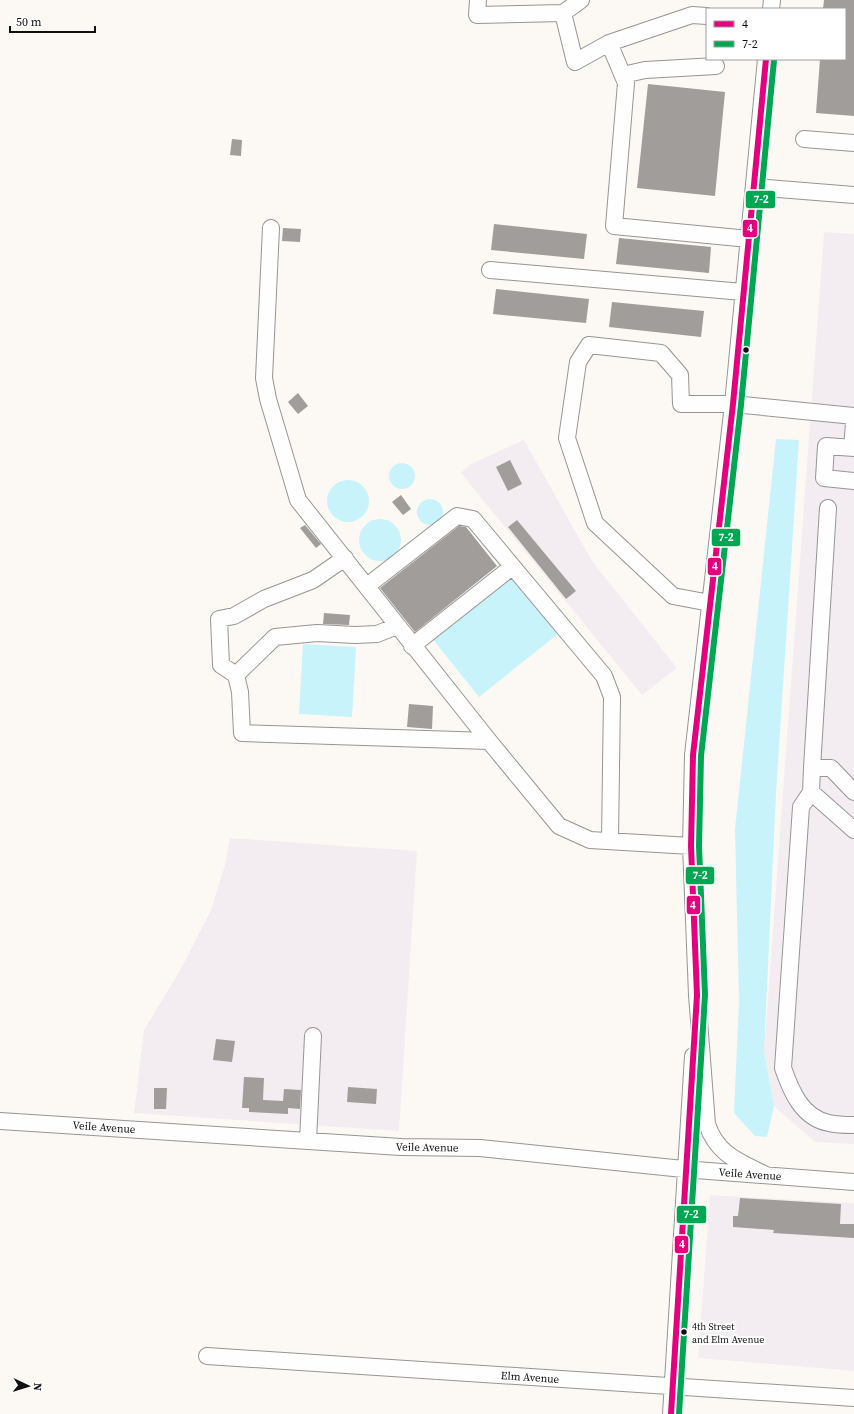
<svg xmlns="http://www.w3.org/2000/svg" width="854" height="1414" viewBox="0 0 854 1414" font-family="'Source Serif 4',serif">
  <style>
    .industrial { fill: #f3edf2 }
    .water { fill: #c8f3fa }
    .building { fill: #a09d9a }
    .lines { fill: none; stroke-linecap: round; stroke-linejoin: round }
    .minor-casing { stroke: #969593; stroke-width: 18 }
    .minor { stroke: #fffefe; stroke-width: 16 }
    .bus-1-casing { stroke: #fff; stroke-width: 9 }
    .bus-2-casing { stroke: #fff; stroke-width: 9 }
    .bus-1 { stroke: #e5007d; stroke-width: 6 }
    .bus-2 { stroke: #00a651; stroke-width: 6 }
    .bus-dot { fill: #101010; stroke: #fff; stroke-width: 1.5 }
    .labels { text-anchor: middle; stroke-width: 4; stroke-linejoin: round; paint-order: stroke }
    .bus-label { font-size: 10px; fill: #101010; stroke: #fff; text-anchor: start }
    .street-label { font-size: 11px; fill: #101010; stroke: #fff }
    .line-badge { stroke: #fff; stroke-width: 1.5 }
    .badge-label { font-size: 11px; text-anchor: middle; font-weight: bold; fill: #fff }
  </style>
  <rect width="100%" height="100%" fill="#fcf9f5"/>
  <path class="industrial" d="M824,232L854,234V1144L815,1142L774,1106L764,1052Z
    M524,440L592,561L677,668L642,695L461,473L471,464Z
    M230,838L417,851L399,1131L134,1113L144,1030L181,969L211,910L225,865Z
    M710,1195L854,1203V1371L698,1358Z"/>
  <path class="water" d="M776,439L799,440L776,794L764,1052L774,1106L767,1137L755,1136L734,1113L739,1002L735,829Z
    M389 476a13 13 0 1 1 26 0a13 13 0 1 1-26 0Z
    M327 501a21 21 0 1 1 42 0a21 21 0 1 1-42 0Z
    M417 512a13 13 0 1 1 26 0a13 13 0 1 1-26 0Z
    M359 540a21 21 0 1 1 42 0a21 21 0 1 1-42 0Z
    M510,574L558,634L479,697L431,637Z
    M303,644L356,647L352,717L299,714Z"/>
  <path class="building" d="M824,0H854V116L816,113L820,59H845V9H823Z
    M648,84L725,92L715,196L637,188Z
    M232,139L242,140L241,156L230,155Z
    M494,224L587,234L584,259L491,250Z
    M283,228L301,229L300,242L282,241Z
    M619,238L711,247L709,273L616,264Z
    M496,289L589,299L586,323L493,314Z
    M612,302L704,311L701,337L609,327Z
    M298,393L308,406L298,414L288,402Z
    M510,460L522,484L508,491L496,467Z
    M401,495L411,509L403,515L392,502Z
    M517,520L576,591L566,599L508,527Z
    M305,525L321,544L316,548L300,528Z
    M459,526L466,527L497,566L415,632L380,588Z
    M324,613L350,615L349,625L323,624Z
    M409,704L433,706L432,729L407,727Z
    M216,1039L235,1041L232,1062L213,1060Z
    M244,1077L264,1078L263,1100L283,1101L284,1089L301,1090L300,1109L288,1108V1114L249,1112V1108H242Z
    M348,1087L377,1089L376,1104L347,1102Z
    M154,1088H167L166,1109H154Z
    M740,1198L841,1204L840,1224H854V1238L773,1233L774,1230L733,1227V1216H738Z"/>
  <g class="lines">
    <g class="minor-casing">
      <path id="minor" d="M478,0L477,15L563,13L575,62L609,43L692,15L707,16
        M771,9L772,0
        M563,13L581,0
        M609,43L626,83L614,226L749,239
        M766,59L733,404L693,755L691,846L697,995L707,1124C717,1155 740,1162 766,1175
        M623,75L645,70L716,66
        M804,139L854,143
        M754,187L854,195
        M271,228L264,378L268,399L298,500L489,741L559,826L590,840L691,846
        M490,270L743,292
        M852,448L854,424
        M854,448L826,446L824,478L854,481
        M345,558L313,580L264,599L234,616L219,619L221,665L236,675L275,637L317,633L355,635L377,634L397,626
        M367,586L457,516L473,519L604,676L612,697L610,840
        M710,603L673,596L595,523L567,438L578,362L589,345L661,353L680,375L681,404H733L854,416
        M412,646L512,567
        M236,675L240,692L242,733L489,741
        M812,768L828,508
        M811,792L801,807L783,1068C791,1091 802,1118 829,1123C837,1125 846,1125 854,1125
        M854,792L831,768H812L811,792L854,830
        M0,1121L401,1147L480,1148L683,1169L854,1182
        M308,1141L313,1036
        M207,1356L854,1398
        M671,1414L693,1056"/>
    </g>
    <use href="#minor" class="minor"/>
    <g class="bus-1-casing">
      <path id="bus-1" d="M671,1414L697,995L691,846L693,755L733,404L766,59"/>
    </g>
    <g class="bus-2-casing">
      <path id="bus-2" d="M679,1414L705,995L699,846L701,756L741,405L774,60"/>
    </g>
    <use href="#bus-1" class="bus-1"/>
    <use href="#bus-2" class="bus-2"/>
  </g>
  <g class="bus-dot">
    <circle cx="746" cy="350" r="3.5"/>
    <circle cx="684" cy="1332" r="3.5"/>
  </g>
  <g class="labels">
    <g class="bus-label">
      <text x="692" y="1330">4th Street<tspan x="692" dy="13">and Elm Avenue</tspan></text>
    </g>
    <g class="street-label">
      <text transform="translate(104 1127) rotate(4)" y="4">Veile Avenue</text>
      <text transform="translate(427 1147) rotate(1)" y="4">Veile Avenue</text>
      <text transform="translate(750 1174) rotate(4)" y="4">Veile Avenue</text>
      <text transform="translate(530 1377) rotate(4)" y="4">Elm Avenue</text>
    </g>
  </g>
  <g class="line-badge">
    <rect x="745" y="190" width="31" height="19" rx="4" fill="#00a651"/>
    <rect x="742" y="219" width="16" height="19" rx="4" fill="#e5007d"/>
    <rect x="711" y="528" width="30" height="19" rx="4" fill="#00a651"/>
    <rect x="707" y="557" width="15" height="19" rx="4" fill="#e5007d"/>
    <rect x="685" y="866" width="30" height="19" rx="4" fill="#00a651"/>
    <rect x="686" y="895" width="15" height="20" rx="4" fill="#e5007d"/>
    <rect x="676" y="1205" width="31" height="19" rx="4" fill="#00a651"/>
    <rect x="674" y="1235" width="15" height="19" rx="4" fill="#e5007d"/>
  </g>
  <g class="badge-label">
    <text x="761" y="203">7-2</text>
    <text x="750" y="232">4</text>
    <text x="726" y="541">7-2</text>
    <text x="715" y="570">4</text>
    <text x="700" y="879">7-2</text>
    <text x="693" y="909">4</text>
    <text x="691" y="1218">7-2</text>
    <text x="682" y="1248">4</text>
  </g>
  <rect x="706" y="8" width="140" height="52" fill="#ffffff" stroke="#9f9f9f"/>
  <rect x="714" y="21" width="20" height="6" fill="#e5007d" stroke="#9f9f9f"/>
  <text x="742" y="28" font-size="12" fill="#101010">4</text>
  <rect x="714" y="41" width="20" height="6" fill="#00a651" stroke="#9f9f9f"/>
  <text x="742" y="48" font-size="12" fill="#101010">7-2</text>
  <g transform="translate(28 1386) rotate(94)" stroke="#ffffff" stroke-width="3" paint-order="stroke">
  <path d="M0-3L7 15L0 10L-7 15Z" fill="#101010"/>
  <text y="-6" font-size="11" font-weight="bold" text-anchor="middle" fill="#101010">N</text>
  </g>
  <path d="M10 26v6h85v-6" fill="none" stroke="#101010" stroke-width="2"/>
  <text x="16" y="26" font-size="12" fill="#101010" stroke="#ffffff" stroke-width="3" paint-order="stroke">50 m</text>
</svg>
